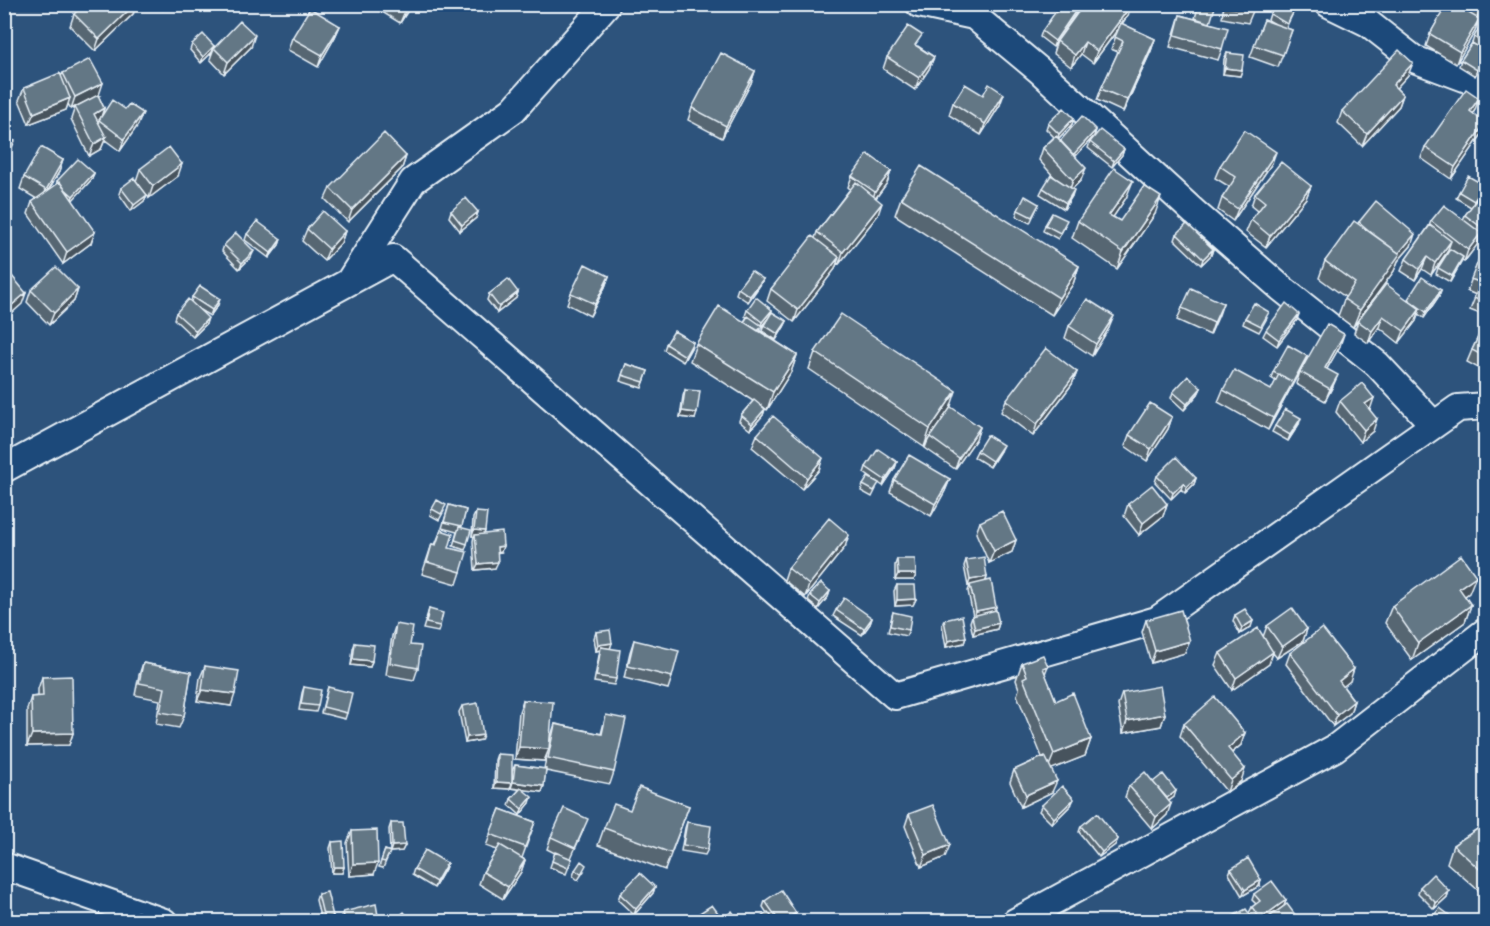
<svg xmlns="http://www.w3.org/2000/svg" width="1490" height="926" viewBox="0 0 1490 926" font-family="Kalam,sans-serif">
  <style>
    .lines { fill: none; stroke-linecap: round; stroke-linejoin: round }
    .minor-casing { stroke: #e8f1f8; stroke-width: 30 }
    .minor { stroke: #1f4a7a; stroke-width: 26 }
    .wall { fill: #566672; stroke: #e8f1f8; stroke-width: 1.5 }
    .shaded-wall { fill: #46535d; stroke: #e8f1f8; stroke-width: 1.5 }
    .building { fill: #647785; stroke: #e8f1f8; stroke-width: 1.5 }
  </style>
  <rect width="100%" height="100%" fill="#2d537c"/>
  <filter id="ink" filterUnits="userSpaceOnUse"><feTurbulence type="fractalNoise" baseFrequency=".0167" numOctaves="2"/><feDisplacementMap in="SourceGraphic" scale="12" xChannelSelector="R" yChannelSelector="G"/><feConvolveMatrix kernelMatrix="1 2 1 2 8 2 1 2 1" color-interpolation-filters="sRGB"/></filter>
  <g filter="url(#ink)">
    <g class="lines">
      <g class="minor-casing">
        <path id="minor" d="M919,4L974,16L1039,70L1195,213L1281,288L1377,364L1434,425
          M1329,4L1368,23L1414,59L1486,86
          M350,280L413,181L513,110L607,4
          M4,469L393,258L895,696L1157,620L1458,408L1486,406
          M4,866L164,922
          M1015,922L1335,748L1486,631"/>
      </g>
      <use href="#minor" class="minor"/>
    </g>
    <path class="wall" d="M157,4H168L163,10Z
      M369,4H412L400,23Z
      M1224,4H1254L1253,11L1248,23L1222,18Z
      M1446,4H1485L1478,18L1479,19L1475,31L1456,64L1426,46L1430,34L1445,8Z
      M1294,11L1286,28L1292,30L1278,67L1250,57L1264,20L1275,24L1268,20L1270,14Z
      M1077,12L1053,47L1040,37L1042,31Z
      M74,14H133L95,51L70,26Z
      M1128,15L1122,24L1155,39L1151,51L1123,112L1097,100L1101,89L1118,52L1111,49L1119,28L1093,63L1081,54L1071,67L1053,53L1057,41Z
      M1180,15L1210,23L1222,49L1218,60L1170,47Z
      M1485,22V47L1484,50L1485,51L1475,76L1459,66L1461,60L1472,43L1474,37Z
      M340,26L335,37L318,67L288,50L292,38Z
      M192,44L214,46L212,52L201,63L190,50Z
      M918,46L934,57L929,69L915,90L883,69L887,57Z
      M251,47L224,74L210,59L214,48Z
      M1227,53L1242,70L1240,76L1223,74L1224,59Z
      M1485,62V81L1479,78Z
      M755,71L751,83L722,138L688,120L692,108Z
      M63,73L99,95H98L104,108L102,116L138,125L120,151L105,140L101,149L89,156L71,119L75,107L71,109L68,104L66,110L29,124L19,100L24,88L61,76Z
      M1408,75L1396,88L1403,95L1399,106L1362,146L1338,123L1342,111Z
      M953,103L1000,105L981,135L949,115Z
      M1475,110L1473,113L1482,134L1451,179L1421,158L1425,147Z
      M1074,118L1072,124L1058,139L1060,141L1096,130L1094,136L1075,157L1081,180L1072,189V196L1064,209L1040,194L1043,188L1054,177L1039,160L1043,148L1054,137L1046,129L1048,123Z
      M1090,142L1124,149L1122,155L1112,167L1088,148Z
      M406,156L402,168L348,222L325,199L330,188Z
      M63,160L59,172L48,191L56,186L57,181L94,173L92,179L72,200L91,243L63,264L28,214L32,202L37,199L20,189L24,177Z
      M1272,163L1233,221L1218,210L1222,198L1230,187L1215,178L1220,166Z
      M140,169L178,176L149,198L136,181Z
      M891,171L887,183L876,198L878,215L839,264L837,263L835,269L794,322L767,301L771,289L815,238L817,232L850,189L848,187L852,176Z
      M1484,185L1482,191L1474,203L1484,198L1485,194V244L1479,239L1477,245L1464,262L1462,261L1450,282L1436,274L1438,268L1449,250H1448L1431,275L1422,269L1415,280L1401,271L1406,259L1429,226L1431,221L1463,220L1465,215L1471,207L1456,198L1459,192Z
      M1311,186L1306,198L1266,247L1246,232L1251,220L1257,211L1251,206L1255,194Z
      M121,188L147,195L144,201L131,211L119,194Z
      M901,198L1079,266L1073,284L1052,315L895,215Z
      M1126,198L1113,217L1120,221L1155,214L1117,269L1072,238L1078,221Z
      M1039,204L1030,223L1016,216L1018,210Z
      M451,211L478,212L476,218L460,231L449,217Z
      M1359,222L1411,246L1398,261L1394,271L1353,327L1338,316L1345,297L1319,278L1325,261Z
      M1045,225L1065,226L1058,239L1043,231Z
      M307,229L345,231L341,243L324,261L302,241Z
      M247,234L281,239L279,245L269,258L245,240Z
      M1177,234L1213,249L1211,255L1201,265L1175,240Z
      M224,245L251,257L239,269L222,251Z
      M1479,259L1485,262V316L1470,310L1476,295L1467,291Z
      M609,276L605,287L590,316L567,304L571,293Z
      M763,279L760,285L748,302L736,294L738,288Z
      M78,289L74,301L49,325L27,302L31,290Z
      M1441,290L1439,296L1424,318L1418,314L1416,321L1399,343L1379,327L1368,343L1354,333L1358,321L1407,300Z
      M518,292L516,298L497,313L487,300L489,294Z
      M192,297L218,305L210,316L198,309L206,324L193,337L174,319L176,313L191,302Z
      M1223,303L1210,335L1177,320L1182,308Z
      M747,310H772L770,316L762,326L760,331L797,355L791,372L767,410L761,405L765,409L763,415L750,430L739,421L741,415L753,401L690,361L696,344L744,322L747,317L745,316Z
      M1245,318H1267L1259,332L1243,324Z
      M1297,320L1277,346L1263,336L1266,330Z
      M787,321L784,327L776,340L762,331L764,325Z
      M1485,322V368L1484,371L1467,362L1472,350Z
      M1069,326L1109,328L1092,356L1065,338Z
      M693,342L691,348L683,362L664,350L666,344Z
      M1340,346L1327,369L1333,386L1325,401L1296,384L1300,372Z
      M815,352L950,408L980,427L976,439L955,469L925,448L928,440L924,447L809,369Z
      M1307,356L1305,362L1268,430L1218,402L1223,390H1271L1276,381L1271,378L1273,372Z
      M626,364L648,371L642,388L620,381Z
      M1077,372L1072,384L1033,436L1001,412L1006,400Z
      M1201,388L1198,394L1184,410L1171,398L1173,392Z
      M685,390L695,419L680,417L683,396Z
      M1340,401L1370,410L1373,431L1360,442L1336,412Z
      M1172,417L1168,429L1147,461L1125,446L1129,435Z
      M1299,424L1288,441L1272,432L1275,426Z
      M757,435L819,470L802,489L752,447Z
      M977,451H1000L990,467L974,457Z
      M897,462L895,468L883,486L864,473L866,467Z
      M1157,476L1196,478L1194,484L1185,493L1181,489L1171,499L1155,482Z
      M950,479L945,491L931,516L890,492L894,480Z
      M863,485L876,489L872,497L861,491Z
      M1128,504H1167L1163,516L1139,535L1124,516Z
      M449,505L466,510L461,528L467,544L465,550L453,546L457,532L442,528Z
      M432,509L444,511L439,520L430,515Z
      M476,512L485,531L484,534L501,552H497L495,568L475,570L473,541L474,536H472L473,518Z
      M980,522L1016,540L1012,552L989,563L976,533Z
      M441,530L461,572L457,584L422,574L432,544L435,545Z
      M845,547L805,597L784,580L788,568Z
      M897,559L916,574L914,580H895V565Z
      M966,560L987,577L986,582L999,623L997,629L973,635L970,622L972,616H973L968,591L970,586H968L964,566Z
      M897,585L916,599L913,605L895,606L894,591Z
      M830,591L828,597L818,609L808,601L810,595Z
      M1469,593L1465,596L1471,605L1465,622L1412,660L1385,623L1392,606Z
      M429,609L440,626L438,632L423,629Z
      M836,610L872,618L870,624L862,635L833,616Z
      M893,612L909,630L906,636L888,632Z
      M1235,615L1251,627L1240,634L1233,621Z
      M944,620L966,637L964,643L946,647L942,625Z
      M1146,620L1185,653L1151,663L1142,632Z
      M396,624L410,645L418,668L414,680L386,675L392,636Z
      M1267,626L1307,629L1303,641L1277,658L1273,653L1269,664L1232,690L1215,665L1220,653L1263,637Z
      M596,632L616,679L614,685L594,682L600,650L596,651L594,638Z
      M634,640L672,677L668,689L624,678L630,652Z
      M355,643L372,661L370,667L351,665L353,649Z
      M1290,653L1350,681L1343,686L1354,701L1350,713L1333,726L1286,664Z
      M143,663L191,672L184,716L179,728L156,724L160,700L135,695L139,675Z
      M1022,663L1045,674L1056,701L1091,739L1085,756L1051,769L1052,792L1021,807L1010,782L1014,770L1042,757L1017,695L1019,689L1016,680Z
      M205,666L231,706L197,701L200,678Z
      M42,677L73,733L69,745L27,746V709L31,697L38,696V689Z
      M304,687L318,706L316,712L299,710L302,693Z
      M328,687L347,713L345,719L321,713Z
      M1122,693L1165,714L1161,726L1123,733L1118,705Z
      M523,700L549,745L551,736L555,724L601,734L606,715L614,772L610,784L546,771L542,792L523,789L530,803L520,815L509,805L511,799L520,789L511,788V785L510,789L494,788L495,760L497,754L512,778V771L515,765L544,769L547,753L544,761L515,759L519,712Z
      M462,706L481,740L465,743L459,712Z
      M1184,724L1241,745L1232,753L1241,781L1227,792L1180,736Z
      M1153,782L1174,797L1169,801L1167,815L1152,829L1125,797L1129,786Z
      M1042,805H1071L1052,824L1039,811Z
      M689,806L665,870L598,845L604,828L630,810Z
      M500,809L535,822L522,858L525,860L521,872L503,899L479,884L483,872L497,850L486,846Z
      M909,814L945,857L921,867L905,826Z
      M687,822L708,849L705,855L681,851L685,828Z
      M391,823L405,845L402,851L390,852L389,829Z
      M1485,824V896L1447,863L1453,845Z
      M1081,826L1118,839L1115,845L1099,857L1079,832Z
      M352,831L374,874L349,876L347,843Z
      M583,831L571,858L572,859L566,874L550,867L555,853L547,849L551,837Z
      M332,842L344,867L342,873H332L330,848Z
      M385,850L390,852L383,868L379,867Z
      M447,863L445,869L434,888L412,875L414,869Z
      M1231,869L1259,886L1242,896L1229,874Z
      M575,870L584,871L578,880L573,876Z
      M655,887L653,893L634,915L618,900L620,894Z
      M1420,887L1449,891L1447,897L1434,909L1418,893Z
      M318,894L331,921H321L316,900Z
      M1254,894L1286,900L1284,906L1263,921H1255L1249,913L1252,907L1256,904L1252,900Z
      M765,901L796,913L793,919L790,921H756L767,913L763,907Z
      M343,912L379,921H339Z
      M695,916L722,919L738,921H693Z"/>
    <path class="shaded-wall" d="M135,4H137L133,14L95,51L99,39Z
      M409,4H412L400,23L405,11Z
      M563,4H580L579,7L562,6Z
      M1132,4L1128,15L1093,63L1097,51Z
      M1483,4H1485L1474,25L1479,13Z
      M1079,6L1077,12L1053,47L1055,41Z
      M1479,19L1475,31L1456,64L1460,52Z
      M340,26L335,37L318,67L322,55Z
      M255,35L251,47L224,74L228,62Z
      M1155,39L1151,51L1123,112L1127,100Z
      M1085,42L1081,54L1071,67L1075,55Z
      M214,46L212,52L201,63L203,57Z
      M1485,56V59L1475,76L1477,70Z
      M934,57L929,69L915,90L919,78Z
      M1413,63L1408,75L1388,97L1393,85Z
      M1225,68L1242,70L1240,76L1223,74Z
      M755,71L751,83L722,138L726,126Z
      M103,83L99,95L71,109L75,97Z
      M1004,94L1000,105L981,135L985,124Z
      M1403,95L1399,106L1362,146L1367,134Z
      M70,98L66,110L29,124L34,113Z
      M1479,98L1475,110L1466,123L1470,111Z
      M104,108L100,120L90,125L94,114Z
      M143,113L138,125L120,151L124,139Z
      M1074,118L1072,124L1057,140L1059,134Z
      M1485,123L1482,134L1451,179L1455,167Z
      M1096,130L1094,136L1070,162L1072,156Z
      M106,137L101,149L89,156L94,144Z
      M1124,149L1122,155L1112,167L1114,161Z
      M1276,152L1272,163L1233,221L1238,209Z
      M406,156L402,168L348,222L352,210Z
      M63,160L59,172L42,201L46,190Z
      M182,164L178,176L149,198L153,186Z
      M1086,168L1081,180L1069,192L1073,180Z
      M891,171L887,183L871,204L875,192Z
      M94,173L92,179L71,202L73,196Z
      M1133,181L1126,198L1103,232L1109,215Z
      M1484,185L1482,191L1472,207L1474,201Z
      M1311,186L1306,198L1266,247L1270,236Z
      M1074,190L1072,196L1064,209L1066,203Z
      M147,195L144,201L131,211L134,205Z
      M1161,197L1155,214L1117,269L1123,252Z
      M882,203L878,215L839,264L843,252Z
      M478,212L476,218L460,231L462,225Z
      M345,231L341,243L324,261L329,249Z
      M95,232L91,243L63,264L67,252Z
      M1481,233L1477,245L1464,262L1468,250Z
      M1415,234L1411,246L1398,261L1394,271L1353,327L1360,310L1397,255Z
      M281,239L279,245L269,258L271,253Z
      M1451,241L1447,252L1431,275L1435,263Z
      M1213,249L1211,255L1201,265L1203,259Z
      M254,251L251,257L239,269L242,263Z
      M839,257L835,269L794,322L798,310Z
      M1427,257L1422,269L1415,280L1419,269Z
      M1463,257L1461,263L1450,282L1452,276Z
      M1079,266L1073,284L1052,315L1059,298Z
      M609,276L605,287L590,316L595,304Z
      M763,279L760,285L748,302L750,296Z
      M78,289L74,301L49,325L54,313Z
      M1441,290L1439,296L1424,318L1426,312Z
      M518,292L516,298L497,313L499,307Z
      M26,293L22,304L4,320V312Z
      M220,299L218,305L210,316L212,310Z
      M1223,303L1219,315L1210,335L1214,323Z
      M1420,309L1416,321L1399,343L1404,331Z
      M772,310L770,316L760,328L762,322Z
      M1299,314L1297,320L1277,346L1279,340Z
      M1114,316L1109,328L1092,356L1096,344Z
      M1383,316L1379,327L1368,343L1372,331Z
      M208,318L206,324L193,337L196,331Z
      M787,321L784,327L776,340L778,334Z
      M1344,334L1340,346L1321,379L1325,368Z
      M693,342L691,348L683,362L685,356Z
      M797,355L791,372L767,410L773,392Z
      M1307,356L1305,362L1290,388L1293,382Z
      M1077,372L1072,384L1033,436L1037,424Z
      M1338,375L1333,386L1325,401L1330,389Z
      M1293,382L1288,393L1268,430L1273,418Z
      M1201,388L1198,394L1184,410L1187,404Z
      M956,391L950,409L930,437L924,447L930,429Z
      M1374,398L1370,410L1365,404Z
      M765,409L763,415L750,430L752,424Z
      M682,411L697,413L695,419L680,417Z
      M1172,417L1168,429L1147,461L1151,449Z
      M1301,418L1299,424L1288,441L1290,435Z
      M1377,419L1373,431L1360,442L1364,430Z
      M980,427L976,439L955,469L959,458Z
      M1003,445L1000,451L990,467L992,461Z
      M823,458L819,470L802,489L807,478Z
      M897,462L895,468L883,486L885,480Z
      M1196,478L1194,484L1185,493L1187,487Z
      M950,479L945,491L931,516L935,504Z
      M1183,483L1181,489L1171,499L1173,493Z
      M1167,504L1163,516L1139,535L1143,523Z
      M474,530L485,531L483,537L472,536Z
      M849,535L845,547L805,597L809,585Z
      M1016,540L1012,552L989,563L994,551Z
      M503,546L501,552L494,553L497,547Z
      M498,562L495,568L475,570L478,564Z
      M898,574H916L914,580H895Z
      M1476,576L1469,593L1452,605L1459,588Z
      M987,577L985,583L968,586L970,580Z
      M830,591L828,597L818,609L820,603Z
      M916,599L913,605L895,606L897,600Z
      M1471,605L1465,622L1412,660L1418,643Z
      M996,607L994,613L974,617L976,611Z
      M872,618L870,624L862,635L864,629Z
      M1253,621L1251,627L1240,634L1242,628Z
      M999,623L997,629L973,635L975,629Z
      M1307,629L1303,641L1277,658L1282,647Z
      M966,637L964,643L946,647L948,641Z
      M1190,641L1185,653L1151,663L1155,651Z
      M612,643L610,649L601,647L600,650L596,651L598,645Z
      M1273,652L1269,664L1232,690L1236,678Z
      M353,659L372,661L370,667L351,665Z
      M1048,666L1041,684L1043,668Z
      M1354,669L1350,681L1335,693L1339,681Z
      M202,690L235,694L231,706L197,701Z
      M1354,701L1350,713L1333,726L1337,715Z
      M1165,714L1161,726L1123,733L1127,721Z
      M73,733L69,745L27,746L32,734Z
      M1245,733L1241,745L1223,760L1228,748Z
      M483,735L481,740L465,743L467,737Z
      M1091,739L1085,756L1047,771L1054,754Z
      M519,747L549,749L544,761L515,759Z
      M1245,769L1241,781L1227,792L1231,780Z
      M1057,781L1052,792L1021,807L1026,795Z
      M496,782L512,783L510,789L494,788Z
      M513,782L544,786L542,792L511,788Z
      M1176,791L1174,797L1161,806L1163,800Z
      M532,797L530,803L520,815L522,809Z
      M1074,799L1071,805L1052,824L1054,818Z
      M1171,804L1167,815L1152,829L1156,817Z
      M1118,839L1115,845L1099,857L1102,852Z
      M405,845L402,851L390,852L392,846Z
      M950,845L945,857L921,867L926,855Z
      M525,860L521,872L503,899L508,887Z
      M378,863L374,874L349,876L353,864Z
      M447,863L445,869L434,888L436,882Z
      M334,867H344L342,873H332Z
      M1261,880L1259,886L1242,896L1245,890Z
      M655,887L653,893L634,915L636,909Z
      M1449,891L1447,897L1434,909L1436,903Z
      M1286,900L1284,906L1263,921H1259L1260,919Z
      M796,913L793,919L790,921H783Z
      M333,916L331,921H323L324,919Z
      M1296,916L1294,921H1288Z"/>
    <path class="building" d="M84,4H135L99,39L74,14Z
      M393,4H409L405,11Z
      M1061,4H1076L1079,6L1055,41L1042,31Z
      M1084,4H1132L1097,51L1085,42L1075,55L1057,41Z
      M1199,4H1206L1215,7L1210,23L1195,18Z
      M1226,4H1254L1253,11L1226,7Z
      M1275,4H1282L1294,11L1287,24L1270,14Z
      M1447,4H1453L1479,19L1460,52L1430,34Z
      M1464,4H1483L1479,13Z
      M310,8L340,26L322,55L292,38Z
      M1180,15L1228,28L1222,49L1175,35Z
      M1264,20L1292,30L1283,55L1254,45Z
      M240,21L255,35L228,62L214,48Z
      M1483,21L1485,22V44L1474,37Z
      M1121,23L1155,39L1127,100L1101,89L1123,41L1115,37Z
      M908,26L922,35L915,45L934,57L919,78L887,57Z
      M203,34L214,46L203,57L192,44Z
      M1472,43L1485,51V56L1477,70L1461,60Z
      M1399,50L1413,63L1393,85L1403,95L1367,134L1342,111Z
      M721,53L755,71L726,126L692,108Z
      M1227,53L1244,55L1242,70L1225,68Z
      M90,59L103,83L75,97L63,73Z
      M60,73L70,98L34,113L24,88Z
      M965,84L983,95L989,84L1004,94L985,124L953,103Z
      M1466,89L1479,98L1470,111L1485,123L1455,167L1425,147Z
      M98,95L104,108L94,114L106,137L94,144L75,107Z
      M112,100L125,109L129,104L143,113L124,139L99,120Z
      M1064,108L1074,118L1059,134L1048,123Z
      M1082,116L1096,130L1073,155L1060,141Z
      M1100,130L1124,149L1114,161L1090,142Z
      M1244,130L1276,152L1238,209L1222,198L1236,177L1220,166Z
      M384,133L406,156L352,210L330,188Z
      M1056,136L1086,168L1073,180L1043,148Z
      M4,137L15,141L4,165Z
      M41,147L63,160L46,190L24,177Z
      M169,147L182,164L153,186L140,169Z
      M868,154L891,171L875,192L852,176Z
      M78,159L94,173L73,196L63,187L60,182L59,183L57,181Z
      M1281,162L1311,186L1270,236L1251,220L1265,202L1255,194Z
      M921,166L1079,266L1059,298L901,198Z
      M1114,168L1133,181L1109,215L1120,221L1144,186L1161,197L1123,252L1078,221Z
      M1051,175L1074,190L1066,203L1043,188Z
      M1468,176L1484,185L1474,201L1459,192Z
      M134,178L147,195L134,205L121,188Z
      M60,182L95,232L67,252L32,202Z
      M856,182L882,203L843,252L817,232Z
      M1480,195L1485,199V230L1465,215Z
      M1025,196L1039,204L1032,217L1018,210Z
      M466,198L478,212L462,225L451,211Z
      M1376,201L1415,234L1399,253L1373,234L1359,222Z
      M1444,205L1481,233L1468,250L1431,221Z
      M323,211L345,231L329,249L307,229Z
      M1052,213L1067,220L1060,233L1045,225Z
      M257,221L281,239L271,253L247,234Z
      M1354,221L1400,254L1360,310L1344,299L1355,283L1325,261Z
      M1187,224L1213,249L1203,259L1177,234Z
      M1430,225L1451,241L1435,263L1427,257L1419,269L1406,259Z
      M236,233L254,251L242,263L224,245Z
      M812,236L839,257L798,310L771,289Z
      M1450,249L1463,257L1452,276L1438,268Z
      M1479,259L1485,262V303L1474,298L1481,283L1471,279Z
      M585,264L609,276L595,304L571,293Z
      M56,267L78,289L54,313L31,290Z
      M7,270L26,293L4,312V272Z
      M751,271L763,279L750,296L738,288Z
      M1422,277L1441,290L1426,312L1408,299Z
      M508,279L518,292L499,307L489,294Z
      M1386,284L1420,309L1404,331L1383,316L1372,331L1358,321Z
      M200,286L220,299L212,310L192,297Z
      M1191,288L1223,303L1214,323L1182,308Z
      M756,297L772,310L762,322L747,310Z
      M188,299L208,318L196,331L176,313Z
      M1087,299L1114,316L1096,344L1069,326Z
      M1254,303L1269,312L1261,326L1245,318Z
      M1286,303L1299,314L1279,340L1266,330Z
      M719,306L797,355L773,392L696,344Z
      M772,312L787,321L778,334L764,325Z
      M841,314L956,391L930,429L815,352Z
      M748,316L762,326L758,331L744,322Z
      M1485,322V357L1472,350Z
      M1327,324L1344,334L1325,368L1338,375L1330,389L1300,372Z
      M674,331L693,342L685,356L666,344Z
      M1288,345L1307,356L1293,382L1273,372Z
      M1046,348L1077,372L1037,424L1006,400Z
      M626,364L648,371L644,382L622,375Z
      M1234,370L1271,390L1279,374L1293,382L1273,418L1223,390Z
      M1188,376L1201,388L1187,404L1173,392Z
      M1362,383L1374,398L1365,404L1377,419L1364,430L1340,401Z
      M685,390L700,391L697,413L682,411Z
      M754,400L765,409L752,424L741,415Z
      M1150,403L1172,417L1151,449L1129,435Z
      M951,407L980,427L959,458L930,437Z
      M1285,409L1301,418L1290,435L1275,426Z
      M773,416L823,458L807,478L757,435Z
      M987,435L1003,445L992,461L977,451Z
      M878,449L897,462L885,480L866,467Z
      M909,455L950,479L935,504L894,480Z
      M1176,457L1196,478L1187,487L1183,483L1173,493L1157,476Z
      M868,477L879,483L874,491L863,485Z
      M1152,485L1167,504L1143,523L1128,504Z
      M437,500L446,505L441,514L432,509Z
      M449,505L466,510L462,526L444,522Z
      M1002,511L1016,540L994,551L980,522Z
      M476,512L487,513L485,531L474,530Z
      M829,518L849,535L809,585L788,568Z
      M459,527L471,530L467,544L455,540Z
      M441,530L453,534L449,548L467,552L461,572L427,562L432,544L436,545Z
      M502,532L503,546L497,547L498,562L478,564L475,535Z
      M1461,555L1476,576L1459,588L1471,605L1418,643L1392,606Z
      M984,557L987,577L970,580L966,560Z
      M897,559H915L916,574H898Z
      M991,580L996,607L976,611L970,585Z
      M821,583L830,591L820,603L810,595Z
      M897,585H915L916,599L897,600Z
      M844,598L872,618L864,629L836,610Z
      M1292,608L1307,629L1282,647L1267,626Z
      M429,609L443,613L440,626L426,623Z
      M1245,609L1253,621L1242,628L1235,615Z
      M996,610L999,623L975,629L972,616Z
      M1181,610L1190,641L1155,651L1146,620Z
      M893,612L911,616L909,630L890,626Z
      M962,616L966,637L948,641L944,620Z
      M396,624L413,627L410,645L421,646L418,668L390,663Z
      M1258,628L1273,652L1236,678L1220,653Z
      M1322,628L1354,669L1339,681L1354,701L1337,715L1290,653Z
      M610,630L612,643L598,645L596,632Z
      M634,640L679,651L672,677L628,666Z
      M355,643L374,645L372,661L353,659Z
      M601,647L620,650L616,679L596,676Z
      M1043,655L1048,666L1043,668L1056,701L1073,693L1091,739L1054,754L1023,678L1027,676L1022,663Z
      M143,663L191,672L184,716L160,712L165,688L139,683Z
      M205,666L239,671L235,694L202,690Z
      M72,676L73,733L32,734L31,697L43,696L42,677Z
      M1160,686L1165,714L1127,721L1122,693Z
      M304,687L321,690L318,706L301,704Z
      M328,687L352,693L347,713L323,707Z
      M1215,697L1245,733L1228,748L1245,769L1231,780L1184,724Z
      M523,700L553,702L549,749L519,747Z
      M478,703L483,735L467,737L462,706Z
      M606,715L626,719L614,772L548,758L555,724L602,734Z
      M497,754L512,755V783L496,782Z
      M1045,756L1057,781L1026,795L1014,770Z
      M515,765L546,769L544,786L513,782Z
      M1145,772L1171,804L1156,817L1129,786Z
      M1163,774L1176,791L1167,798L1153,782Z
      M1062,786L1074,799L1054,818L1042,805Z
      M639,787L689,806L671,853L604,828L614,804L630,810Z
      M521,788L532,797L522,809L511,799Z
      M933,805L950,845L926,855L909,814Z
      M564,808L588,819L575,848L551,837Z
      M500,809L535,822L525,847L490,834Z
      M1097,813L1118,839L1102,852L1081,826Z
      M687,822L711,826L708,849L683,845Z
      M391,823H403L405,845L392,846Z
      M1485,824V874L1453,845Z
      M377,830L378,863L353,864L352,831Z
      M343,841L344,867H334L332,842Z
      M500,845L525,860L508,887L483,872Z
      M385,850L390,852L385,862L381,861Z
      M425,850L447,863L436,882L414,869Z
      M555,852L572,859L568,868L552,861Z
      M1248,858L1261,880L1245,890L1231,869Z
      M581,861L586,865L581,874L575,870Z
      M640,873L655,887L636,909L620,894Z
      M1433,874L1449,891L1436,903L1420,887Z
      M1272,881L1286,900L1260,919L1252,907L1260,901L1254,894Z
      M781,890L796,913L783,921H779L765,901Z
      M327,892L333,916L324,919L318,894Z
      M376,904L379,921H345L343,912Z
      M1287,904L1296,916L1288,921H1264Z
      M712,905L724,921H699L695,916Z
      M1485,905V921H1477Z
      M1440,908L1457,921H1429Z
      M1246,909L1254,921H1224Z
      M732,911L738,920L736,921H724L722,919Z
      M138,912L146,921H127Z
      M404,912L411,921H393Z
      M768,912L775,921H756Z
      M429,915L436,921H422Z
      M581,918L582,921H570Z"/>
  </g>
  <rect width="1490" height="926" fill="none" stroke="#1f4a7a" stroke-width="24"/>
  <rect x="12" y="12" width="1466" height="902" fill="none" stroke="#e8f1f8" stroke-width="2" filter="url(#ink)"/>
</svg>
